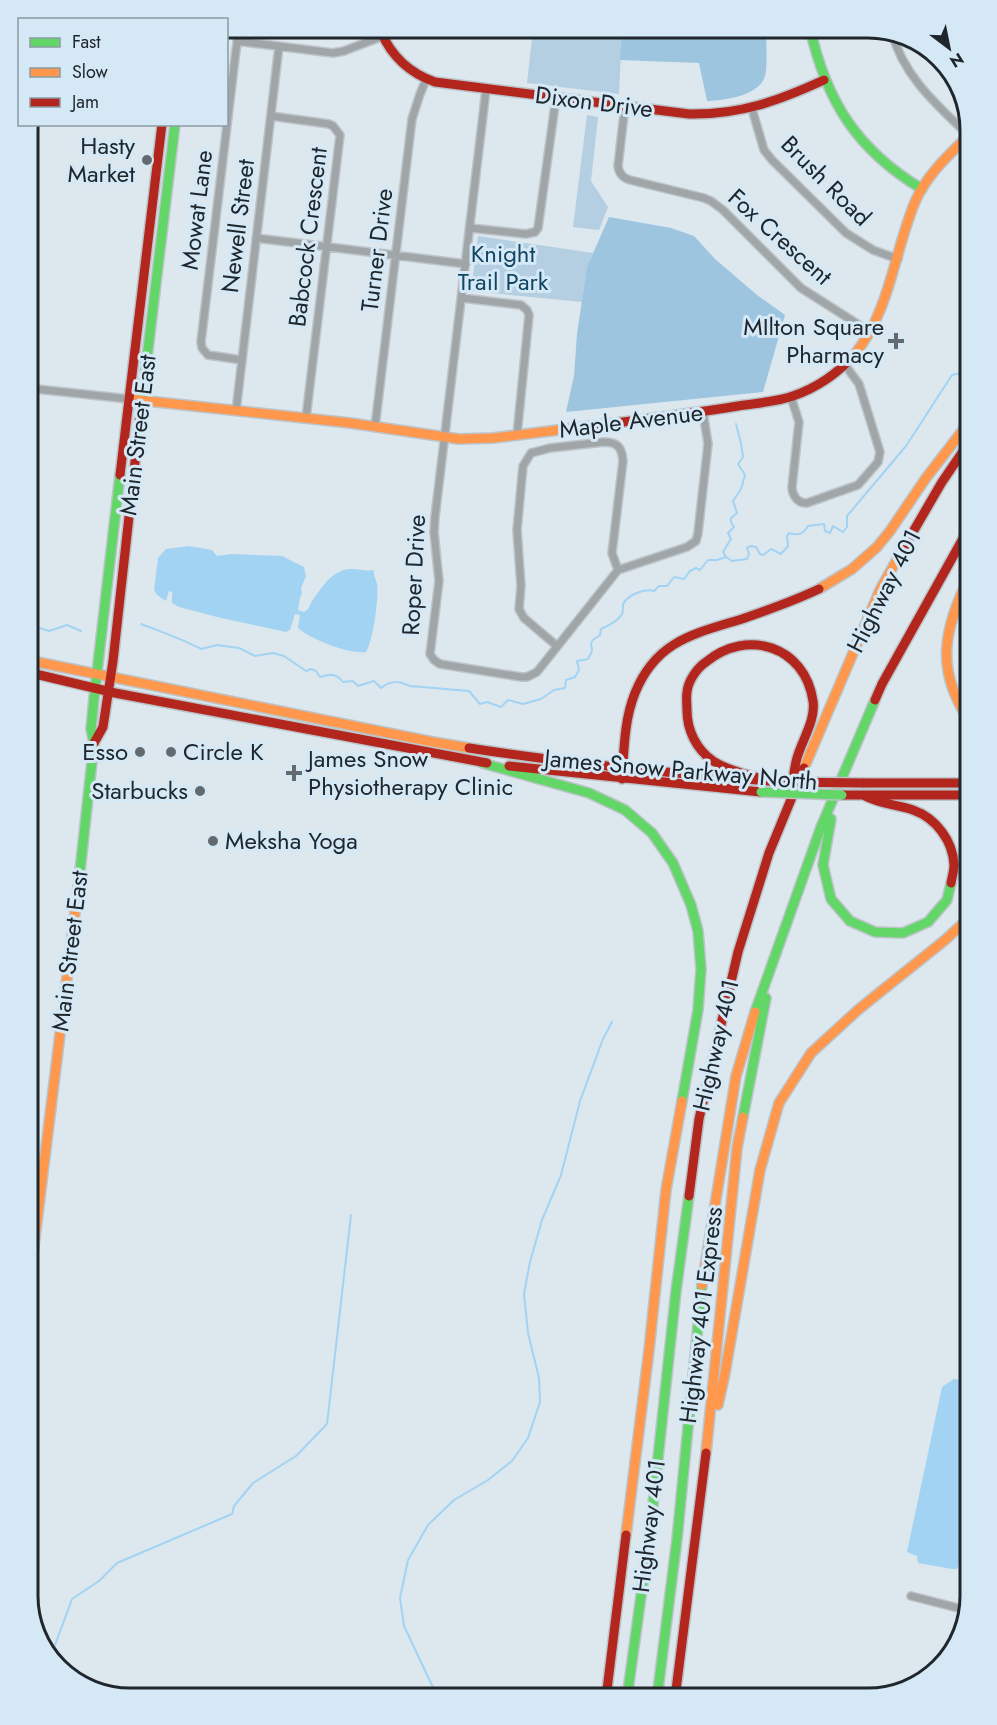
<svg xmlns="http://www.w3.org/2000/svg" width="997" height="1725" viewBox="0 0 997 1725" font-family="Jost,sans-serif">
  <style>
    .green { fill: #b4cfe1 }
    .forest { fill: #9dc5df }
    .water { fill: #a3d3f3 }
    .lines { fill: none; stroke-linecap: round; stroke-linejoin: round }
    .stream { stroke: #a3d3f3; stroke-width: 2 }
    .street-casing { stroke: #bcc4c9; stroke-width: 10 }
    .fast-casing { stroke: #bcc4c9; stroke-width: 12 }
    .slow-casing { stroke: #bcc4c9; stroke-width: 12 }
    .jam-casing { stroke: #bcc4c9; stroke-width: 12 }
    .street { stroke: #a0a5a8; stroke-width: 7 }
    .fast { stroke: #63d668; stroke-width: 9 }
    .slow { stroke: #ff974d; stroke-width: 9 }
    .jam { stroke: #b3261e; stroke-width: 9 }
    .fast-bridge-casing { stroke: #bcc4c9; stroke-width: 12; stroke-linecap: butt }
    .jam-bridge-casing { stroke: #bcc4c9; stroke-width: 12; stroke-linecap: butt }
    .fast-bridge { stroke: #63d668; stroke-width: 9 }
    .jam-bridge { stroke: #b3261e; stroke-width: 9 }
    .poi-dot { fill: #626a70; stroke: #d4e8f6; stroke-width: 2 }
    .labels { text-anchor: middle; stroke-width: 6; stroke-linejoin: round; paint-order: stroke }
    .street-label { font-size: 24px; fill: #20272c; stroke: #d4e8f6 }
    .poi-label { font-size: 24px; fill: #20272c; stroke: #d4e8f6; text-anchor: end }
    .park-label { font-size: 24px; fill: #124561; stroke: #d4e8f6 }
    .rim { fill: none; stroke: #20272c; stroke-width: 3 }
  </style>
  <rect width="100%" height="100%" fill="#dce7ee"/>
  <path class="green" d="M533,30H622L619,94L527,83Z
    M587,115L598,117L591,181L608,207L599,230L573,227Z
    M478,236L593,253L587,268L582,302L471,291Z"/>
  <path class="forest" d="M766,28C766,40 768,65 765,76C759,96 725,100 707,101L699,63L620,60L622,30Z
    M609,217L671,228L694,236L715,259L757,295L785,315L763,392L566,412L574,376L577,334L587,267Z"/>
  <path class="water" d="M189,546L212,550L217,556L232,554L282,556L304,567L306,576L301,588L302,593L300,598L298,610L304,612C310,609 309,606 312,601C320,590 327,577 341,571C353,566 363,572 374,570C373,576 376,579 377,584C379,598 373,641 366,652C348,654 312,640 298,628L300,615L295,614L290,630L286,632L221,618L179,607L172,603V592L169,591L166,601L157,595L154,590L158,558L166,549Z
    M954,1379L970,1382V1510L961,1558L957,1569H952L918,1563L917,1556L907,1552L942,1387Z"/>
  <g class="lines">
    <path class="stream" d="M726,557L723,552L731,539L728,533L734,527L731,522V518L737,513L733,501L741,489L745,475L738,464L743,457L741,443L736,424
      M27,624L49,631L67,625L81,631
      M141,624C162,632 182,639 201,649L217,645L239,648L255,656L273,653L284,656L306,671L311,669L316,671L320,677C330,674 336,673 343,682L353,681L358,686L374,681L381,688C391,680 398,681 410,686L469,691L480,704L487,702L501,707L508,700L523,704L541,699L554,690L565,688L566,680L575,677L579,670L577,661L588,659L592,651L591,643L593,640L600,635L601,629C608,626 618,621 622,614C623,612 623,606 623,604C628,595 644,588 654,591L659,586H667L674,577L684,579L690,571L696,568L700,570L708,560H717L726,557L732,561L747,559L749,554L747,548L751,546L756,547L760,554L763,555L771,549L781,554L788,546L787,536L789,533C799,536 803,534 808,526L824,524L825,531L830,533L833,526L843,532L847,527V516L906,446L952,375L970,371
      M51,1656L72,1599L99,1581L117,1563L232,1514L234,1506L253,1483L296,1456L327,1424L351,1215
      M438,1698L404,1626L400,1598L408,1560L428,1525L454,1500L488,1480L512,1461L528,1438L540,1402L539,1378L528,1333L524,1294L530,1262L542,1220L561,1175L580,1101L603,1039L612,1022"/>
    <g class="street-casing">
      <path id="street" d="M239,33L236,50L201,342L202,348L208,355L242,360
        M892,33C904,77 937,105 968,135
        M237,41L333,53L344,51L383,36
        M486,90L435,517L434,532L439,581L430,654L434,660L440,664L521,677H527L537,672L618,570L687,547L696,541L698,533L708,444L703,412
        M625,106L618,166C619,174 623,178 630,180L704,198L711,201L723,210L801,288L870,332
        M752,109L764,150L772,160L846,233L873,250L898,259
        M271,116L329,124L333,126L340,135L306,418
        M470,228L526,234L535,232L538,228L556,98
        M256,238L466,264
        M462,298L521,305L527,310L529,315L517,435
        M27,388L129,399
        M791,397L799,422L792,487C792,495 798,504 807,503L858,485L878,462L880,452L859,384L845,365
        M236,411L279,46
        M375,427L412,119L420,94L426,80
        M557,646L524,618L519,609L521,586L517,530L523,466L531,453L550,448L604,442C618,442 622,448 623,461L612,553L618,570
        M911,1596L966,1610"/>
    </g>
    <g class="fast-casing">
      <path id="fast" d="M810,28C826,101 857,150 922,189
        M141,408L175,124
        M482,763L589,793L625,810L652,833L673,863L691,905L698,931L701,969L698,1010L682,1101
        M831,819L823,865L831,899L850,921L875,932L903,933L928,922L947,900L951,883
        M79,880L94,743L91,729L94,698L120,475
        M755,1012L821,827L875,700
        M743,1117L766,998
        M627,1698L651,1523L676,1291L689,1196
        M657,1698L677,1539L702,1285"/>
    </g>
    <g class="slow-casing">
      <path id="slow" d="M854,355C890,312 894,252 915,202C927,174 949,155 970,134
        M129,399L350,423L459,439L493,438L591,426
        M970,575C944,629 934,669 970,722
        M819,589L852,569L877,547L890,531L926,478L970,421
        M27,660L433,742L469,748
        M804,768L880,590L899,556
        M702,1285L736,1076L755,1012
        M27,1302L79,880
        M718,1405L725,1373L760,1170L779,1103L811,1053L859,1009L945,940L970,917
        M706,1453L737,1148L743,1117
        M626,1535L649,1350L666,1190L682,1101"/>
    </g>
    <g class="jam-casing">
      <path id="jam" d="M381,32C392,57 409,73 435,82L689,114C740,115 778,101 824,80
        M591,426C640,420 690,414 738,406C756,403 776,402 793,396C816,388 838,373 854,355
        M120,475L162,124
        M899,556L942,482L970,441
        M27,672L115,693L487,763
        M875,700L882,684L970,526
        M94,743L103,727L113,661L141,408
        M469,748C572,764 677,774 782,782
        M509,766L761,792
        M622,779C624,751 624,720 635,693C656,641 693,634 742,619C768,610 794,601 819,589
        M764,780C747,774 728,771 713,761C696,749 687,730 687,710C687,704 686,698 687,692C688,681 697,668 706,662C747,628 805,646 813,701C816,720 802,740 797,758C795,765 794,772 793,780
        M863,783H970
        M842,795H970
        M863,795C882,805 895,804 913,810C936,818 953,841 954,865C954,871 952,877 951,883
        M689,1196L699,1119L738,952L769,853L804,768
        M606,1698L626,1535
        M675,1698L706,1453"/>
    </g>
    <use href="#street" class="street"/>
    <use href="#fast" class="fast"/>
    <use href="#slow" class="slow"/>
    <use href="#jam" class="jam"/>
    <g class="fast-bridge-casing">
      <path id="fast-bridge" d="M761,792L842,795"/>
    </g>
    <g class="jam-bridge-casing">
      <path id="jam-bridge" d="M782,782L863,783"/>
    </g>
    <use href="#fast-bridge" class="fast-bridge"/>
    <use href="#jam-bridge" class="jam-bridge"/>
  </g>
  <g class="poi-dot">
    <circle cx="147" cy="160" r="6"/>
    <path d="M893 332h6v6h6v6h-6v6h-6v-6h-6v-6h6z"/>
    <circle cx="140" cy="752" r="6"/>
    <circle cx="171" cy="752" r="6"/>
    <path d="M291 764h6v6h6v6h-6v6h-6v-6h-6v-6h6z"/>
    <circle cx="200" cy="791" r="6"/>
    <circle cx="213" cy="841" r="6"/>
  </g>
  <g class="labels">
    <g class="street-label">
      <text transform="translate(594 102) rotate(7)" y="8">Dixon Drive</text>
      <text transform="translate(826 181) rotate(45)" y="8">Brush Road</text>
      <text transform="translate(197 210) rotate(-83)" y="8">Mowat Lane</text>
      <text transform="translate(238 226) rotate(-83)" y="8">Newell Street</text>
      <text transform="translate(308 237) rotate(-83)" y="8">Babcock Crescent</text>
      <text transform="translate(780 237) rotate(42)" y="8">Fox Crescent</text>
      <text transform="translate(377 250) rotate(-83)" y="8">Turner Drive</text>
      <text transform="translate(631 421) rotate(-7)" y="8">Maple Avenue</text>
      <text transform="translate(138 435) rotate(-83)" y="8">Main Street East</text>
      <text transform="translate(414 575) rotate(-87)" y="8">Roper Drive</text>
      <text transform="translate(884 591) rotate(-63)" y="8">Highway 401</text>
      <text transform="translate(681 770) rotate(5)" y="8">James Snow Parkway North</text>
      <text transform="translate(70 951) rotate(-83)" y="8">Main Street East</text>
      <text transform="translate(716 1045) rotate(-77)" y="8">Highway 401</text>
      <text transform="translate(701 1315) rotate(-83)" y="8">Highway 401 Express</text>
      <text transform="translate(649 1526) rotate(-83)" y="8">Highway 401</text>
    </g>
    <g class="poi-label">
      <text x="135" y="154">Hasty<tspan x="135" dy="28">Market</tspan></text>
      <text x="884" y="335">MIlton Square<tspan x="884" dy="28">Pharmacy</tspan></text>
      <text x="128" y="760">Esso</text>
      <text x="183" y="760" text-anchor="start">Circle K</text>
      <text x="308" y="767" text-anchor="start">James Snow<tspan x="308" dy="28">Physiotherapy Clinic</tspan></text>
      <text x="188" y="799">Starbucks</text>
      <text x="225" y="849" text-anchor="start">Meksha Yoga</text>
    </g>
    <g class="park-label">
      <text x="503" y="262">Knight<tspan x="503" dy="28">Trail Park</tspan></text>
    </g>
  </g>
  <path d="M0 0H997V1725H0ZM130 38H868A92 92 0 0 1 960 130V1596A92 92 0 0 1 868 1688H130A92 92 0 0 1 38 1596V130A92 92 0 0 1 130 38Z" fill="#d4e8f6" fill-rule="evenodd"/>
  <path class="rim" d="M130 38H868A92 92 0 0 1 960 130V1596A92 92 0 0 1 868 1688H130A92 92 0 0 1 38 1596V130A92 92 0 0 1 130 38Z"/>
  <rect x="18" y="18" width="210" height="108" fill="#d4e8f6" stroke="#8c9ba5" stroke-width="1.5"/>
  <rect x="30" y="38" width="30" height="9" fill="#63d668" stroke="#8c9ba5" stroke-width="1.5"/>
  <text x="72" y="48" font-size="18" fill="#20272c">Fast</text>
  <rect x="30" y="68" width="30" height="9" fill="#ff974d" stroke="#8c9ba5" stroke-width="1.5"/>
  <text x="72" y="78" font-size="18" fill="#20272c">Slow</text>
  <rect x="30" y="98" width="30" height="9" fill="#b3261e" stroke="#8c9ba5" stroke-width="1.5"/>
  <text x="72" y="108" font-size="18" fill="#20272c">Jam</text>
  <g transform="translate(949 48) rotate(148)" stroke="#d4e8f6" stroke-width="4.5" paint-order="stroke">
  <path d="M0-4.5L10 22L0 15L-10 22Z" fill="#20272c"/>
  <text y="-9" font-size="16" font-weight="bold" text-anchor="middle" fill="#20272c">N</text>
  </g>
</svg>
